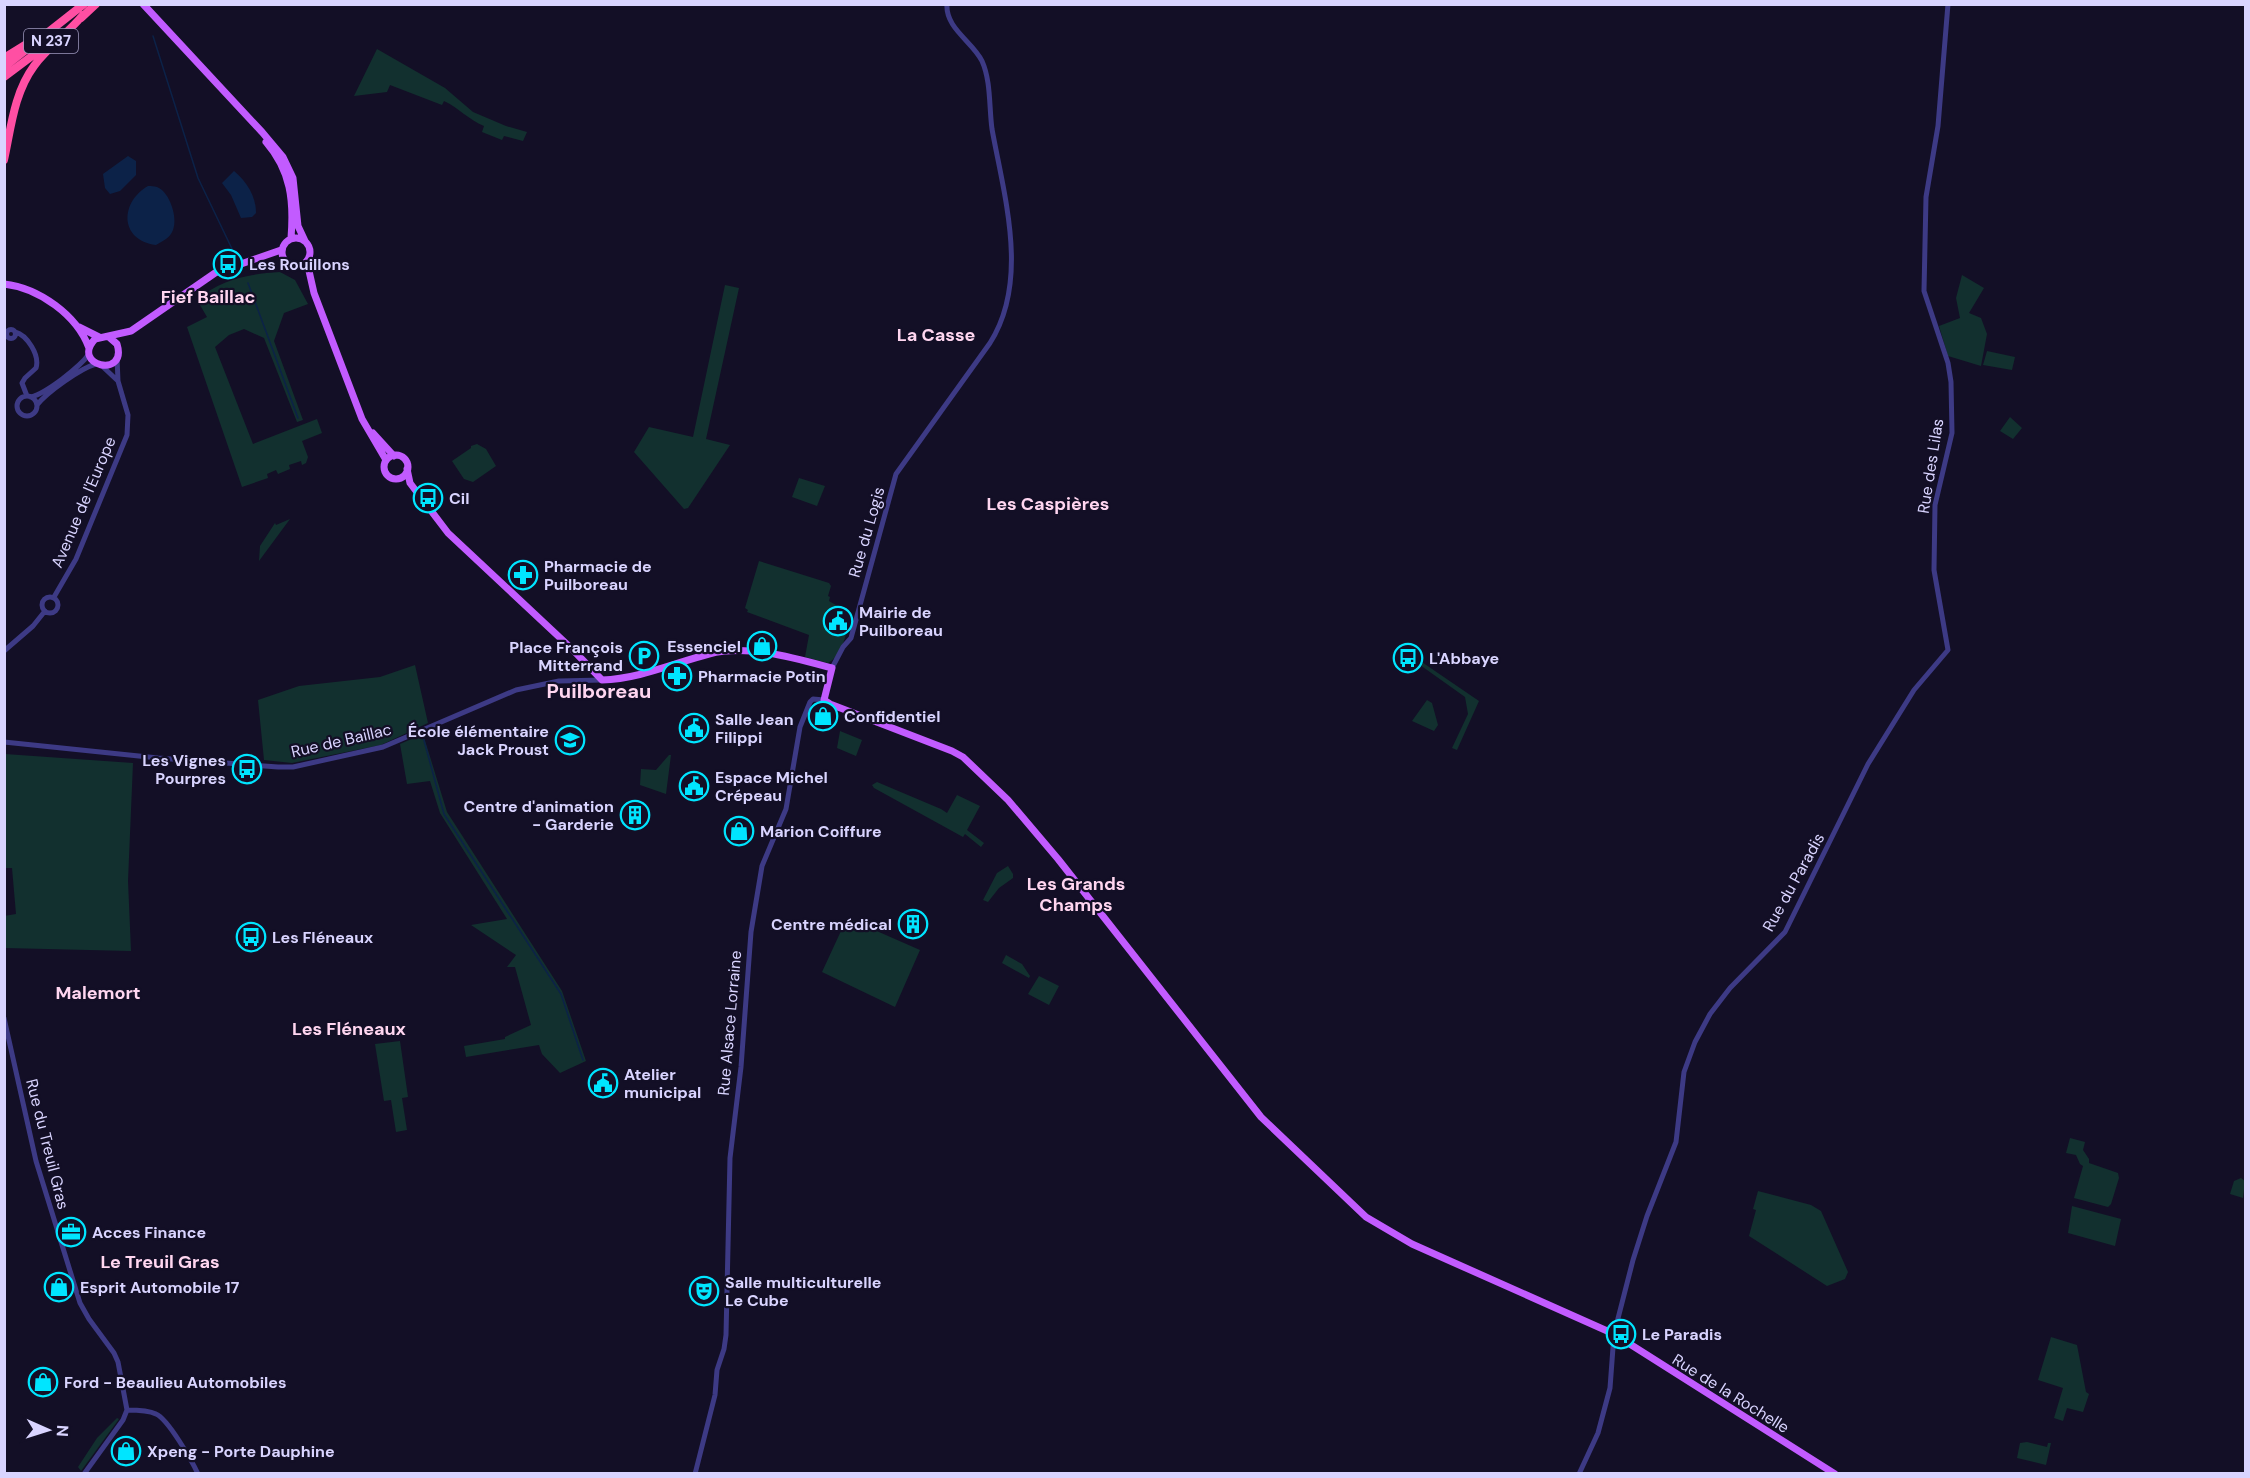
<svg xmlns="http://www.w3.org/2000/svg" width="2250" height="1478" viewBox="0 0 2250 1478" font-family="'DM Sans',sans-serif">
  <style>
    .green { fill: #12302f }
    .water { fill: #0c2248 }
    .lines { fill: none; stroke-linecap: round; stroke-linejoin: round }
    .stream { stroke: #0c2248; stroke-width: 1.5 }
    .minor { stroke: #3d3a85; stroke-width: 5 }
    .major { stroke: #c25bff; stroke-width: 7 }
    .highway { stroke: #ff4fa3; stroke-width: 8 }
    .labels { text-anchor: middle; stroke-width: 4.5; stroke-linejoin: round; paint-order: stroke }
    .shield { fill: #130f26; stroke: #9e99be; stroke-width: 1.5 }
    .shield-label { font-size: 15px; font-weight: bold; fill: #d9d4ff }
    .poi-label { font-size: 16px; font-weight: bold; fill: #d9d4ff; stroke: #130f26; text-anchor: start }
    .street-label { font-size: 16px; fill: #d9d4ff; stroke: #130f26 }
    .neighbourhood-label { font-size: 18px; font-weight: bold; fill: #ffd6f0; stroke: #130f26 }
    .quarter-label { font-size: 20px; font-weight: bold; fill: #ffd6f0; stroke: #130f26 }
  </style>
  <rect width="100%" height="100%" fill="#130f26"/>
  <path class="green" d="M377,49L445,88L473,112L506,126L527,132L523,141L504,136L502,140L482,132L484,126C469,120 459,108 444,101L442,105L390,85L387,92L354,96Z
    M280,272L295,280L308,304L284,313L274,341L303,420L297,422L264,338L244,329L229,335L215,347L253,444L317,419L322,433L302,441L308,457L306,463L302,465L301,461L289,465L290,469L278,474L276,470L267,474L268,478L242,487L187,327L207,317L197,300C221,279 248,274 280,272Z
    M1962,275L1984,288L1969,313L1981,318L1987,334L1981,366L1948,356L1939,326L1960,318L1956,298Z
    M725,285L739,288L706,439L730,445L688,508L684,509L634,452L649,427L693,437Z
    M1987,351L2015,357L2012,370L1983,365Z
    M2010,417L2022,428L2013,439L2000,431Z
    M477,444L486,449L496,466L473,482L464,479L452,461L471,448V446Z
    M799,478L825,486L817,506L792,497Z
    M290,519L259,561L260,546L275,523L276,525Z
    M759,561L829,583L831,586L828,596L830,597L829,601L841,608L838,616L826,610L825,622L842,628L841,632L846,634C843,645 839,657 828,663L805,657L809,635L747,612L748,610L745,608Z
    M1413,656L1479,701L1457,750L1452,748L1468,714L1465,697L1413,660Z
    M415,665L428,723L381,745L292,763L264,760L258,700L299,686L380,677Z
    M1427,700L1432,703L1438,725L1434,731L1412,721Z
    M840,731L862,740L856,756L837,748Z
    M423,734L447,812L562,991L586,1061L560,1073L542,1054L539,1045L466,1057L464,1046L505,1039V1037L531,1025L515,967H507L516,955L471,925L507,919L440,813L430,781L407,784L400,744Z
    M5,754L133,763L128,881L131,951L5,948L4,916L16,914L12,868H5Z
    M669,755H671L666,794L640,785L641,769L656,770Z
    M877,782L941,809L947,813L957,795L980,806L967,830L984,843L981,847L965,834L963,837L874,788L872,785Z
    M1008,866L1013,874V878L999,888L988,902L983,900L997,873Z
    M847,918L920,950L895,1007L822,972Z
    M1006,955L1022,964L1030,976L1029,978L1002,963Z
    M1039,976L1059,986L1049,1005L1028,994Z
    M400,1041L408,1097L402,1098L407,1130L396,1132L391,1100L384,1101L375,1044Z
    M2070,1138L2085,1142L2083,1150L2089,1159V1163L2118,1173L2119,1178L2111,1204L2108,1207L2074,1198L2083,1166L2080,1164L2076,1155L2066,1153Z
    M2241,1178L2245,1181L2243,1198L2230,1194L2234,1181Z
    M1758,1191L1811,1205L1821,1211L1848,1272L1845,1279L1827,1286L1749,1236L1756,1210L1753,1209Z
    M2072,1206L2121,1219L2115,1246L2068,1233Z
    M2051,1337L2077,1345L2086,1392L2089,1394L2083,1412L2067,1408L2063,1421L2054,1418L2063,1388L2038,1380Z
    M117,1418L119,1419L81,1471L78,1467L97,1438Z
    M2027,1442L2047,1447L2048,1443H2051L2046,1465L2017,1458L2020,1443Z"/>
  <path class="water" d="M128,156L136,161V175L120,191L110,194L105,188L103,174Z
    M234,171C247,182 256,196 256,213L252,217L241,218L231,195L222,183Z
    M148,186C151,186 154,186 157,187C170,192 178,218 173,230C170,238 163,241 156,245C119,240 120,202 148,186Z"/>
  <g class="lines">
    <path class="stream" d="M153,36L198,178L234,253
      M248,283L298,418
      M422,733L444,814L561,994L583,1060"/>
    <path class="minor" d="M6.5 334a4.5 4.5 0 1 1 9 0a4.5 4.5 0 1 1-9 0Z
      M15,332C27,335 40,355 36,368L25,378L22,383L27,396
      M102,366L118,381
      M17 406a10 10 0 1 1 20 0a10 10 0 1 1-20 0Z
      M31,397C46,393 80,367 89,354
      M37,405C47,392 81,368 96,364
      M42 605a8 8 0 1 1 16 0a8 8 0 1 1-16 0Z
      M54,597L76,559L127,435L128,415L118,381L117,358
      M4,651L33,626L45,611
      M832,668L843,647L851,638L896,474L990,343C1030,280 1004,196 992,129C989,107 991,81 982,61C973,42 945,28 947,4
      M4,742L158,758L278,767H293L383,747L516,690L559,681L602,680
      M4,1018L36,1161L80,1303L89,1319L114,1353L118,1362L127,1410L123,1420L84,1474
      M127,1410C136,1410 148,1410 156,1414C168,1419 192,1461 198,1474
      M695,1474L715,1395L717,1370L724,1349L726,1335L730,1158L741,1067L751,932L762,866L786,809L800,727L810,702L813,699L824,700
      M1579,1474L1598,1433L1610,1388L1614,1334L1633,1260L1647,1216L1676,1142L1684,1072L1695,1042L1710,1014L1730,988L1785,932L1868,764L1914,690L1948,650L1934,570L1935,505L1952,433L1951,382L1948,363L1924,291L1926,197L1938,126L1948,4"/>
    <path class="major" d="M143,4L262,132L283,157L293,178L298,226L305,241
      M266,142C291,171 294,201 291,238
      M282 252a14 14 0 1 1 28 0a14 14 0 1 1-28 0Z
      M307,262L314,293L362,419L386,460
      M4,284C39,288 77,315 89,348
      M79,327L99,337
      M109,337L117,344C128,379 70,366 95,339L131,331L215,273L281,250
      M373,433L394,456
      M384 467a12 12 0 1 1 24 0a12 12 0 1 1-24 0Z
      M407,469L410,483L448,533L572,649L602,680C639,679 674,663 709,654C748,644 795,658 832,668L824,700L830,704L952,751L963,757L1008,800L1058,859L1261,1117L1366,1217L1412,1244L1614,1334L1835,1474"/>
    <path class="highway" d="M81,18L96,4
      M4,58L25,45
      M4,67L84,4
      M4,77L52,41
      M4,160C11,128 14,93 34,66C48,47 68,33 83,15"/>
  </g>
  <defs>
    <g id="bus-ring" transform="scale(1.5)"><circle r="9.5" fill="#130f26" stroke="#00e5ff" stroke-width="1.5"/><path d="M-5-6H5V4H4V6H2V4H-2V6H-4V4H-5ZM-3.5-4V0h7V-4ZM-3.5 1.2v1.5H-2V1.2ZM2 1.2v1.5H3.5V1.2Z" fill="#00e5ff"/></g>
    <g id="pharmacy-ring" transform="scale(1.5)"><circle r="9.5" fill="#130f26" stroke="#00e5ff" stroke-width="1.5"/><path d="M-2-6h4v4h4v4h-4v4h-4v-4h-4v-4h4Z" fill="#00e5ff"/></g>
    <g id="civic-ring" transform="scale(1.5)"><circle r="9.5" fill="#130f26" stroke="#00e5ff" stroke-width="1.5"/><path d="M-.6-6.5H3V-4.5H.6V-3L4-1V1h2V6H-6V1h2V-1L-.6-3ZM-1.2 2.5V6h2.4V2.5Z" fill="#00e5ff"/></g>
    <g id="shop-ring" transform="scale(1.5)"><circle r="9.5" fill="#130f26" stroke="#00e5ff" stroke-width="1.5"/><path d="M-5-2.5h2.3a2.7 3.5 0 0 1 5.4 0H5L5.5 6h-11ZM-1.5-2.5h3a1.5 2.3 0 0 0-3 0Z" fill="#00e5ff"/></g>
    <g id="parking-ring" transform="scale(1.5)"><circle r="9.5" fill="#130f26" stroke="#00e5ff" stroke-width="1.5"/><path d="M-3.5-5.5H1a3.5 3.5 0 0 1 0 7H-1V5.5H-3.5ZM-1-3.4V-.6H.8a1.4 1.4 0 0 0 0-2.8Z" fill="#00e5ff"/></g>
    <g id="school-ring" transform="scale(1.5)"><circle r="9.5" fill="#130f26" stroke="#00e5ff" stroke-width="1.5"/><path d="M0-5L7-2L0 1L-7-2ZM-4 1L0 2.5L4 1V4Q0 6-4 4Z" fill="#00e5ff"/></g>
    <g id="building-ring" transform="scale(1.5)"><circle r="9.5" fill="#130f26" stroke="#00e5ff" stroke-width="1.5"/><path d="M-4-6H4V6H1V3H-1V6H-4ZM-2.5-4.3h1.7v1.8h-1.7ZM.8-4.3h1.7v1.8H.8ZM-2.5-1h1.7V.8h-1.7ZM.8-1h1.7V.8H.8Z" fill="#00e5ff"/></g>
    <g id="office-ring" transform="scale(1.5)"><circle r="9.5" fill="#130f26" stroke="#00e5ff" stroke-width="1.5"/><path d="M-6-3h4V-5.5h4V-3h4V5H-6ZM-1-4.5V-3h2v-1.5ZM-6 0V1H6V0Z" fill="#00e5ff"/></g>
    <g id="theatre-ring" transform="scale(1.5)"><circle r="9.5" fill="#130f26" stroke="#00e5ff" stroke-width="1.5"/><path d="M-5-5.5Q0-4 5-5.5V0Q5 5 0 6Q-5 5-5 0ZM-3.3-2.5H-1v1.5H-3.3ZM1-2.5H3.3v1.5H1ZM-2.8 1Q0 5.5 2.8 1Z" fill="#00e5ff"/></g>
  </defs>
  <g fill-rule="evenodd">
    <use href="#bus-ring" x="228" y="264"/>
    <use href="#bus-ring" x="428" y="498"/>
    <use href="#pharmacy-ring" x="523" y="575"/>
    <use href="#civic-ring" x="838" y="621"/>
    <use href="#shop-ring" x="762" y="646"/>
    <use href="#parking-ring" x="644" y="656"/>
    <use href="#bus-ring" x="1408" y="658"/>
    <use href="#pharmacy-ring" x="677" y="676"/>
    <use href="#shop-ring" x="823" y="716"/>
    <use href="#civic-ring" x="694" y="728"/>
    <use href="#school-ring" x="570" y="740"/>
    <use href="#bus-ring" x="247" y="769"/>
    <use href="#civic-ring" x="694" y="786"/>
    <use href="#building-ring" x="635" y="815"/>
    <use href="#shop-ring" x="739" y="831"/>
    <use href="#building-ring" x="913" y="924"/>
    <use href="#bus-ring" x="251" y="937"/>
    <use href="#civic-ring" x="603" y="1083"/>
    <use href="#office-ring" x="71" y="1232"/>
    <use href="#shop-ring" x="59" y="1287"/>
    <use href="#theatre-ring" x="704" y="1291"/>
    <use href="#bus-ring" x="1621" y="1334"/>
    <use href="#shop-ring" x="43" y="1382"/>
    <use href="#shop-ring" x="126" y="1451"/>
  </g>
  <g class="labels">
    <rect class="shield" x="24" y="29" width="54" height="24" rx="4.5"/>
    <g class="shield-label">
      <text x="51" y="46">N 237</text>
    </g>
    <g class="poi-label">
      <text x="249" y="270">Les Rouillons</text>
      <text x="449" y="504">Cil</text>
      <text x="544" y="572">Pharmacie de<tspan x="544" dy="18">Puilboreau</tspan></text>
      <text x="859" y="618">Mairie de<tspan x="859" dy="18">Puilboreau</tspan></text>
      <text x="741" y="652" text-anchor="end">Essenciel</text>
      <text x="623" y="653" text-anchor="end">Place François<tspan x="623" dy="18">Mitterrand</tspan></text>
      <text x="1429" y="664">L'Abbaye</text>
      <text x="698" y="682">Pharmacie Potin</text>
      <text x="844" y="722">Confidentiel</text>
      <text x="715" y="725">Salle Jean<tspan x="715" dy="18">Filippi</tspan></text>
      <text x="549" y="737" text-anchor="end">École élémentaire<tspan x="549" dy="18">Jack Proust</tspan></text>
      <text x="226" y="766" text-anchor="end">Les Vignes<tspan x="226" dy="18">Pourpres</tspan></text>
      <text x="715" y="783">Espace Michel<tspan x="715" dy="18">Crépeau</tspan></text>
      <text x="614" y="812" text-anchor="end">Centre d'animation<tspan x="614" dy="18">- Garderie</tspan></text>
      <text x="760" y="837">Marion Coiffure</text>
      <text x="892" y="930" text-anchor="end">Centre médical</text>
      <text x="272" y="943">Les Fléneaux</text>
      <text x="624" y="1080">Atelier<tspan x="624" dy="18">municipal</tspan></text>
      <text x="92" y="1238">Acces Finance</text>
      <text x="725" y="1288">Salle multiculturelle<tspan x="725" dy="18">Le Cube</tspan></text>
      <text x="80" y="1293">Esprit Automobile 17</text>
      <text x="1642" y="1340">Le Paradis</text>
      <text x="64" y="1388">Ford - Beaulieu Automobiles</text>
      <text x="147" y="1457">Xpeng - Porte Dauphine</text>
    </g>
    <g class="street-label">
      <text transform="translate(1930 466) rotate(-81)" y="6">Rue des Lilas</text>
      <text transform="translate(83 502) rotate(-67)" y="6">Avenue de l'Europe</text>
      <text transform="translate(866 532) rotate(-74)" y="6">Rue du Logis</text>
      <text transform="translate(341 740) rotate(-13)" y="6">Rue de Baillac</text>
      <text transform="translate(1793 882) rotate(-61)" y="6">Rue du Paradis</text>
      <text transform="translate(729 1023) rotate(-85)" y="6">Rue Alsace Lorraine</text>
      <text transform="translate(48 1144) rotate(76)" y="6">Rue du Treuil Gras</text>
      <text transform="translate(1731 1393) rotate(32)" y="6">Rue de la Rochelle</text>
    </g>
    <g class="neighbourhood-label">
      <text x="208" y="303">Fief Baillac</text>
      <text x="936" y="341">La Casse</text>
      <text x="1048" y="510">Les Caspières</text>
      <text x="1076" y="890">Les Grands<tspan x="1076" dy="21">Champs</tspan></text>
      <text x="98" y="999">Malemort</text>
      <text x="349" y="1035">Les Fléneaux</text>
      <text x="160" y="1268">Le Treuil Gras</text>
    </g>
    <g class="quarter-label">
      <text x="599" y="698">Puilboreau</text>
    </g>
  </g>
  <rect width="2250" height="1478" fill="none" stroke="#d9d4ff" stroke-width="12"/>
  <g transform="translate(48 1430) rotate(93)" stroke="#130f26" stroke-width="4.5" paint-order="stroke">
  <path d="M0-4.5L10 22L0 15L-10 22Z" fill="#d9d4ff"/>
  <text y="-9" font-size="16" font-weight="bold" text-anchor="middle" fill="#d9d4ff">N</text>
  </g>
</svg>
